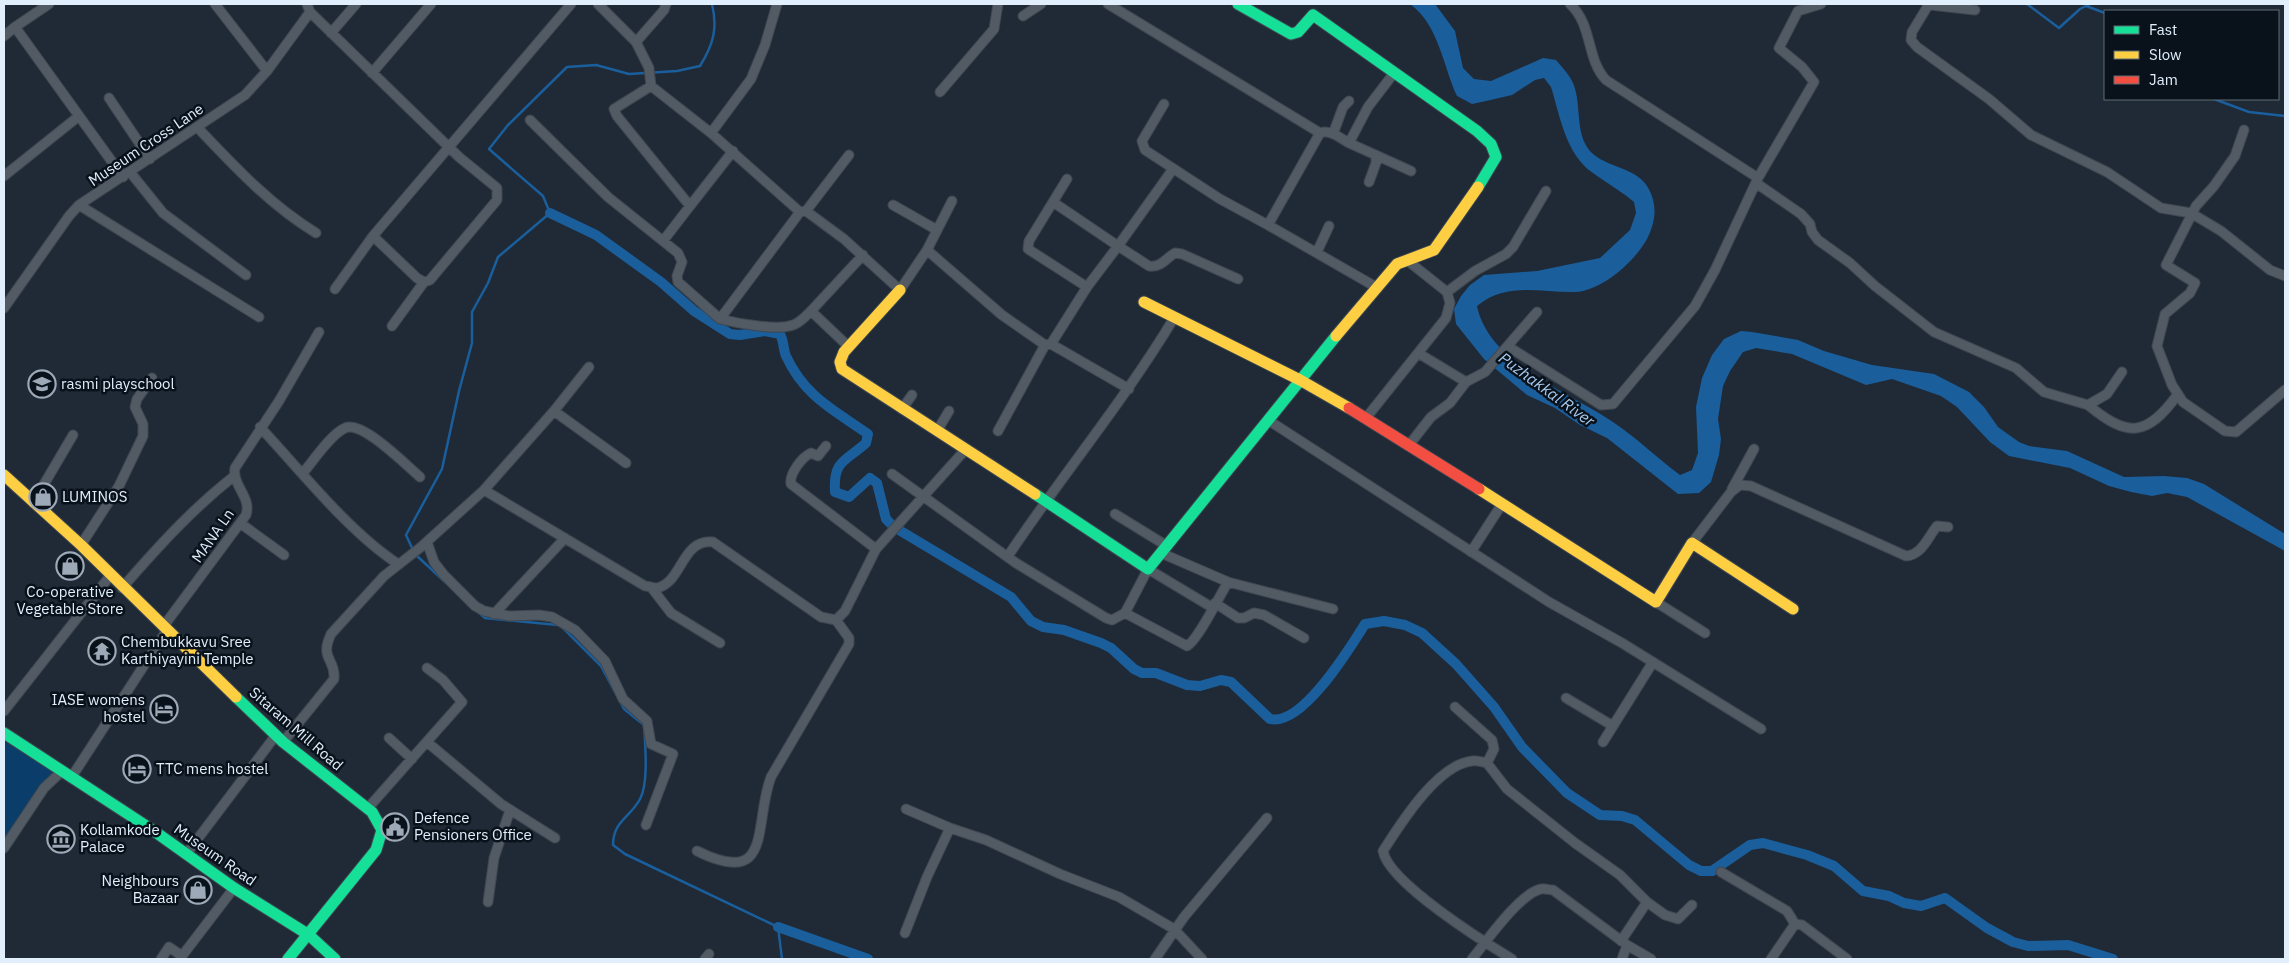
<svg xmlns="http://www.w3.org/2000/svg" width="2289" height="963" viewBox="0 0 2289 963" font-family="'IBM Plex Sans',sans-serif">
  <style>
    .green { fill: #0a3d6a }
    .water { fill: #1a5e9c }
    .lines { fill: none; stroke-linecap: round; stroke-linejoin: round }
    .stream { stroke: #1a5e9c; stroke-width: 2.5 }
    .canal { stroke: #1a5e9c; stroke-width: 10 }
    .street-casing { stroke: #3e4751; stroke-width: 11 }
    .fast-casing { stroke: #3e4751; stroke-width: 13 }
    .slow-casing { stroke: #3e4751; stroke-width: 13 }
    .jam-casing { stroke: #3e4751; stroke-width: 13 }
    .street { stroke: #525b63; stroke-width: 9 }
    .fast { stroke: #16e098; stroke-width: 11 }
    .slow { stroke: #ffcf43; stroke-width: 11 }
    .jam { stroke: #f24e42; stroke-width: 11 }
    .labels { text-anchor: middle; stroke-width: 5; stroke-linejoin: round; paint-order: stroke }
    .street-label { font-size: 15px; fill: #e1eefc; stroke: #09121b }
    .poi-label { font-size: 15px; fill: #e1eefc; stroke: #09121b; text-anchor: start }
    .water-label { font-size: 16px; font-style: italic; fill: #a9caef; stroke: #09121b }
  </style>
  <rect width="100%" height="100%" fill="#1f2a36"/>
  <path class="green" d="M4,733L55,768L4,843Z"/>
  <path class="water" d="M1410,4H1435L1455,31L1463,68L1474,79L1491,81L1543,58L1556,60C1561,66 1568,73 1572,81C1582,101 1575,128 1587,147C1600,168 1634,165 1647,186C1658,204 1656,221 1647,239C1635,261 1602,291 1575,292C1541,293 1507,281 1477,306C1489,364 1569,392 1613,422C1637,438 1657,458 1680,475L1692,470L1698,453L1696,407L1702,378L1712,355L1724,339L1741,331L1752,332L1798,340L1824,351L1872,365L1934,374L1969,392L1984,407L1998,427L2019,442L2029,446L2067,451L2124,477L2164,476L2187,478L2204,484L2285,534V551L2187,497L2167,493L2152,496L2131,492L2109,486L2070,468L2009,456L1990,442L1957,407L1941,396L1892,379L1866,385L1792,354L1756,348L1743,352L1730,371L1723,386L1718,419L1721,439L1719,455L1711,482L1699,493L1678,494L1607,438L1580,425L1555,408L1527,395L1484,359L1456,324L1454,309L1461,296L1470,285L1484,275L1537,271L1600,258L1630,230L1636,213L1634,202C1621,191 1607,183 1593,173C1566,155 1560,116 1551,87L1544,78L1535,80L1512,95L1486,101L1472,104L1457,96C1443,66 1439,25 1410,4Z"/>
  <g class="lines">
    <path class="stream" d="M2027,4L2059,28L2080,9L2090,4
      M2086,6L2105,13
      M2214,99L2249,112L2285,116
      M413,550L406,535L442,469L459,391L472,343V312L488,283L498,257L550,213L543,196L489,149L508,125L567,67L596,65L629,74L677,71L700,66C713,45 718,29 712,4
      M416,555L445,582
      M478,612L485,618L558,625
      M562,627L601,666L624,709L644,725C645,743 649,783 640,799C630,818 613,821 613,845L625,854L778,927L782,959"/>
    <path class="canal" d="M550,213L596,235L661,282L694,311L730,334L740,335L765,331L780,334C784,341 783,349 786,356C805,397 834,410 868,434L866,443C845,462 833,460 835,492L849,497L870,478L877,483L886,519L894,527L1011,597L1031,621L1043,627L1064,630L1101,643L1111,648L1134,669L1142,673H1156L1187,685L1200,686L1221,680L1231,682L1270,719C1302,727 1350,648 1365,624L1384,621L1405,625L1422,633L1456,664L1494,707L1522,747L1567,793L1600,815L1622,816L1635,820L1689,865L1701,871H1712L1750,845L1763,843L1807,855L1834,866L1863,891L1889,896L1904,903L1921,906L1945,898L1987,928L2013,942L2028,946L2068,945L2113,959
      M778,927L868,959"/>
    <g class="street-casing">
      <path id="street" d="M49,4L15,27L123,177
        M215,4L267,71
        M307,4L310,12L459,157L497,188V200L430,280L424,282L417,278L373,236
        M598,4L636,42
        M666,4L664,10L636,42L649,68L651,86L711,133L800,212L806,211L849,155
        M1108,4L1320,133
        M1570,4C1593,25 1586,59 1606,80L1758,178
        M1929,4L1912,32L1911,40L1917,47L1989,99L2031,135L2107,172L2161,208L2191,213L2221,231L2270,270L2285,276
        M1930,5L1975,10
        M1023,16L1041,4
        M331,33L356,4
        M4,36L15,27
        M372,73L431,4
        M651,86L614,109L617,116L690,206L733,151
        M940,92L994,29L998,4
        M109,98L150,159
        M1164,104L1142,141L1145,150L1220,199L1268,225L1320,133C1330,129 1340,138 1349,143L1368,107L1394,73
        M530,120L608,197L678,253L682,262L677,276L678,282L720,319L800,212
        M197,127C234,166 270,205 316,233
        M2244,130L2235,156L2214,186L2196,206L2166,265L2195,283L2190,293L2165,314L2157,346L2172,385L2183,402L2225,431L2236,432L2285,390
        M711,133L751,79L765,45L777,4
        M1333,134L1343,107L1349,101
        M1349,143L1411,171
        M1173,169L1118,246L1149,266C1161,268 1166,258 1175,253L1182,254L1238,279
        M130,172L163,213L246,275
        M4,176L79,116
        M1067,179L1029,241L1028,249L1087,287
        M1369,182L1376,163V155
        M1756,183L1801,214L1810,224L1812,232L1818,240L1850,263L1875,286L1934,332L2016,368L2044,392L2088,405L2107,394L2122,372
        M79,205L259,317
        M893,205L937,230
        M806,211L844,239L900,290L927,250L1002,315L1045,345L1051,344L1087,287L1118,246L1053,202
        M1268,225L1376,287
        M663,241L690,206
        M927,250L952,201
        M1317,252L1329,226
        M335,289L373,236L571,4
        M1447,292L1475,271L1506,254L1513,247L1546,191
        M4,308L69,216L79,205L245,95L267,71L310,12
        M811,311L863,255
        M720,319C736,323 777,331 793,325C800,323 806,316 811,311L849,347
        M392,326L424,282
        M1051,344L1129,389
        M1505,349H1512L1601,405L1613,404L1695,306L1715,270L1758,178L1814,82L1802,67L1779,48L1798,11L1821,4
        M1418,353L1466,382
        M2088,405C2128,438 2147,437 2178,394
        M902,409L912,395
        M554,411L626,463
        M1366,418L1446,318L1450,303L1447,292L1408,261
        M1268,420L1549,602L1622,643L1761,729
        M260,427C301,471 349,532 398,564
        M937,431L949,411
        M998,431L1045,345
        M1409,445L1431,417L1450,403L1466,382L1485,372L1537,312
        M826,446L818,456L811,453C802,457 789,474 791,484L876,549
        M303,473C313,461 331,434 345,428C362,420 406,465 420,477
        M892,474L1016,563L1106,618L1112,620L1125,613
        M1732,489L1754,449
        M484,490L645,586C648,586 654,588 657,588C683,582 681,539 713,542L821,617L836,620L845,611L876,549L966,449
        M33,503L73,435
        M1115,514L1167,546
        M240,523L284,555
        M427,542L434,562L444,575L475,606L484,611L509,616L539,615L552,617L575,630L605,661L623,699L647,721L651,744L673,754L646,825
        M1692,543L1731,492L1740,485L1751,486L1906,556C1922,555 1928,537 1937,526L1948,527
        M81,545L119,486L143,436V424L135,407L137,399L152,378
        M1471,552L1502,504
        M1161,553L1228,582L1333,609
        M1008,556C1062,475 1124,401 1174,318
        M651,587L671,613L720,643
        M122,588C157,548 191,510 233,477
        M1656,602L1705,633
        M1215,603L1238,618H1244L1254,613L1264,615L1304,638
        M1213,608L1148,569L1125,613L1187,646C1198,640 1220,595 1228,582
        M494,614L565,538
        M163,627L246,515C252,497 232,486 235,468L279,401L319,332
        M1566,698L1613,726
        M1455,707L1492,740L1494,749L1487,763L1507,789L1575,843L1620,875L1647,902L1665,915L1678,919L1692,905
        M4,711L110,576
        M389,738L412,759
        M283,742L334,679C336,658 319,660 331,634L384,576L421,547L484,490L554,411L589,367
        M427,742L501,804L555,838
        M1603,742L1653,662
        M1487,763C1482,762 1476,760 1472,761C1437,765 1401,823 1383,851C1388,882 1484,942 1512,959
        M71,778L167,630
        M368,808L462,702L443,680L427,668
        M906,809L950,828L986,840L1060,874L1119,897L1174,929L1202,959
        M4,848L44,788L61,772
        M697,851C774,889 753,824 771,777L849,644V638L836,620
        M187,853L276,735
        M1721,872L1787,911L1795,924
        M488,902L494,858L510,810
        M905,933L927,877L950,828
        M1621,941L1647,902
        M161,959L169,947L182,956L234,888
        M705,959L709,954
        M1155,959L1184,917L1267,818
        M1472,959C1486,942 1520,893 1541,889C1544,888 1549,890 1553,890L1627,945L1651,959
        M1622,959L1627,945
        M1771,959L1795,924L1802,925L1847,959"/>
    </g>
    <g class="fast-casing">
      <path id="fast" d="M1238,4L1291,34L1298,32L1313,15L1477,131L1491,144L1496,157L1478,187
        M1035,494L1148,569L1336,336
        M236,697L283,742L372,812L382,830L376,850L288,959
        M4,733L154,831L234,888L309,935L335,959"/>
    </g>
    <g class="slow-casing">
      <path id="slow" d="M900,290L844,352L840,362L842,369L1035,494
        M1144,302L1300,380L1349,408
        M1336,336L1397,264L1434,250L1478,187
        M4,475L81,545L236,697
        M1479,489L1656,602L1692,543L1793,609"/>
    </g>
    <g class="jam-casing">
      <path id="jam" d="M1349,408L1479,489"/>
    </g>
    <use href="#street" class="street"/>
    <use href="#fast" class="fast"/>
    <use href="#slow" class="slow"/>
    <use href="#jam" class="jam"/>
  </g>
  <defs>
    <g id="school-ring" transform="scale(1.4375)"><circle r="9.5" fill="#09121b" stroke="#9da9b7" stroke-width="1.5"/><path d="M0-5L7-2L0 1L-7-2ZM-4 1L0 2.5L4 1V4Q0 6-4 4Z" fill="#9da9b7"/></g>
    <g id="shop-ring" transform="scale(1.4375)"><circle r="9.5" fill="#09121b" stroke="#9da9b7" stroke-width="1.5"/><path d="M-5-2.5h2.3a2.7 3.5 0 0 1 5.4 0H5L5.5 6h-11ZM-1.5-2.5h3a1.5 2.3 0 0 0-3 0Z" fill="#9da9b7"/></g>
    <g id="temple-ring" transform="scale(1.4375)"><circle r="9.5" fill="#09121b" stroke="#9da9b7" stroke-width="1.5"/><path d="M0-6L5-2H3V0L6.5 2.5H4V6H1.5V3h-3V6H-4V2.5H-6.5L-3 0V-2H-5Z" fill="#9da9b7"/></g>
    <g id="hotel-ring" transform="scale(1.4375)"><circle r="9.5" fill="#09121b" stroke="#9da9b7" stroke-width="1.5"/><path d="M-6-4.5h1.5V1H6V5H4.5V3h-9V5H-6ZM-4 0a1.8 1.8 0 1 1 3.6 0ZM.5 0V-2.5h3Q6-2.5 6 0Z" fill="#9da9b7"/></g>
    <g id="civic-ring" transform="scale(1.4375)"><circle r="9.5" fill="#09121b" stroke="#9da9b7" stroke-width="1.5"/><path d="M-.6-6.5H3V-4.5H.6V-3L4-1V1h2V6H-6V1h2V-1L-.6-3ZM-1.2 2.5V6h2.4V2.5Z" fill="#9da9b7"/></g>
    <g id="museum-ring" transform="scale(1.4375)"><circle r="9.5" fill="#09121b" stroke="#9da9b7" stroke-width="1.5"/><path d="M0-6L6-3V-2H-6V-3ZM-5-1h2V3h-2ZM-1-1h2V3h-2ZM3-1h2V3H3ZM-6 4H6V6H-6Z" fill="#9da9b7"/></g>
  </defs>
  <g fill-rule="evenodd">
    <use href="#school-ring" x="42" y="384"/>
    <use href="#shop-ring" x="43" y="497"/>
    <use href="#shop-ring" x="70" y="566"/>
    <use href="#temple-ring" x="102" y="651"/>
    <use href="#hotel-ring" x="164" y="709"/>
    <use href="#hotel-ring" x="137" y="769"/>
    <use href="#civic-ring" x="395" y="827"/>
    <use href="#museum-ring" x="61" y="839"/>
    <use href="#shop-ring" x="198" y="890"/>
  </g>
  <g class="labels">
    <g class="street-label">
      <text transform="translate(146 145) rotate(-34)" y="5">Museum Cross Lane</text>
      <text transform="translate(213 536) rotate(-55)" y="5">MANA Ln</text>
      <text transform="translate(296 729) rotate(41)" y="5">Sitaram Mill Road</text>
      <text transform="translate(215 855) rotate(35)" y="5">Museum Road</text>
    </g>
    <g class="poi-label">
      <text x="61" y="389">rasmi playschool</text>
      <text x="62" y="502">LUMINOS</text>
      <text x="70" y="597" text-anchor="middle">Co-operative<tspan x="70" dy="17">Vegetable Store</tspan></text>
      <text x="121" y="647">Chembukkavu Sree<tspan x="121" dy="17">Karthiyayini Temple</tspan></text>
      <text x="145" y="705" text-anchor="end">IASE womens<tspan x="145" dy="17">hostel</tspan></text>
      <text x="156" y="774">TTC mens hostel</text>
      <text x="414" y="823">Defence<tspan x="414" dy="17">Pensioners Office</tspan></text>
      <text x="80" y="835">Kollamkode<tspan x="80" dy="17">Palace</tspan></text>
      <text x="179" y="886" text-anchor="end">Neighbours<tspan x="179" dy="17">Bazaar</tspan></text>
    </g>
    <g class="water-label">
      <text transform="translate(1547 389) rotate(36)" y="6">Puzhakkal River</text>
    </g>
  </g>
  <rect width="2289" height="963" fill="none" stroke="#e1eefc" stroke-width="10"/>
  <rect x="2104" y="10" width="175" height="90" fill="#09121b" stroke="#5f6a75"/>
  <rect x="2114" y="26" width="25" height="8" fill="#16e098" stroke="#5f6a75"/>
  <text x="2149" y="35" font-size="15" fill="#e1eefc">Fast</text>
  <rect x="2114" y="51" width="25" height="8" fill="#ffcf43" stroke="#5f6a75"/>
  <text x="2149" y="60" font-size="15" fill="#e1eefc">Slow</text>
  <rect x="2114" y="76" width="25" height="8" fill="#f24e42" stroke="#5f6a75"/>
  <text x="2149" y="85" font-size="15" fill="#e1eefc">Jam</text>
</svg>
